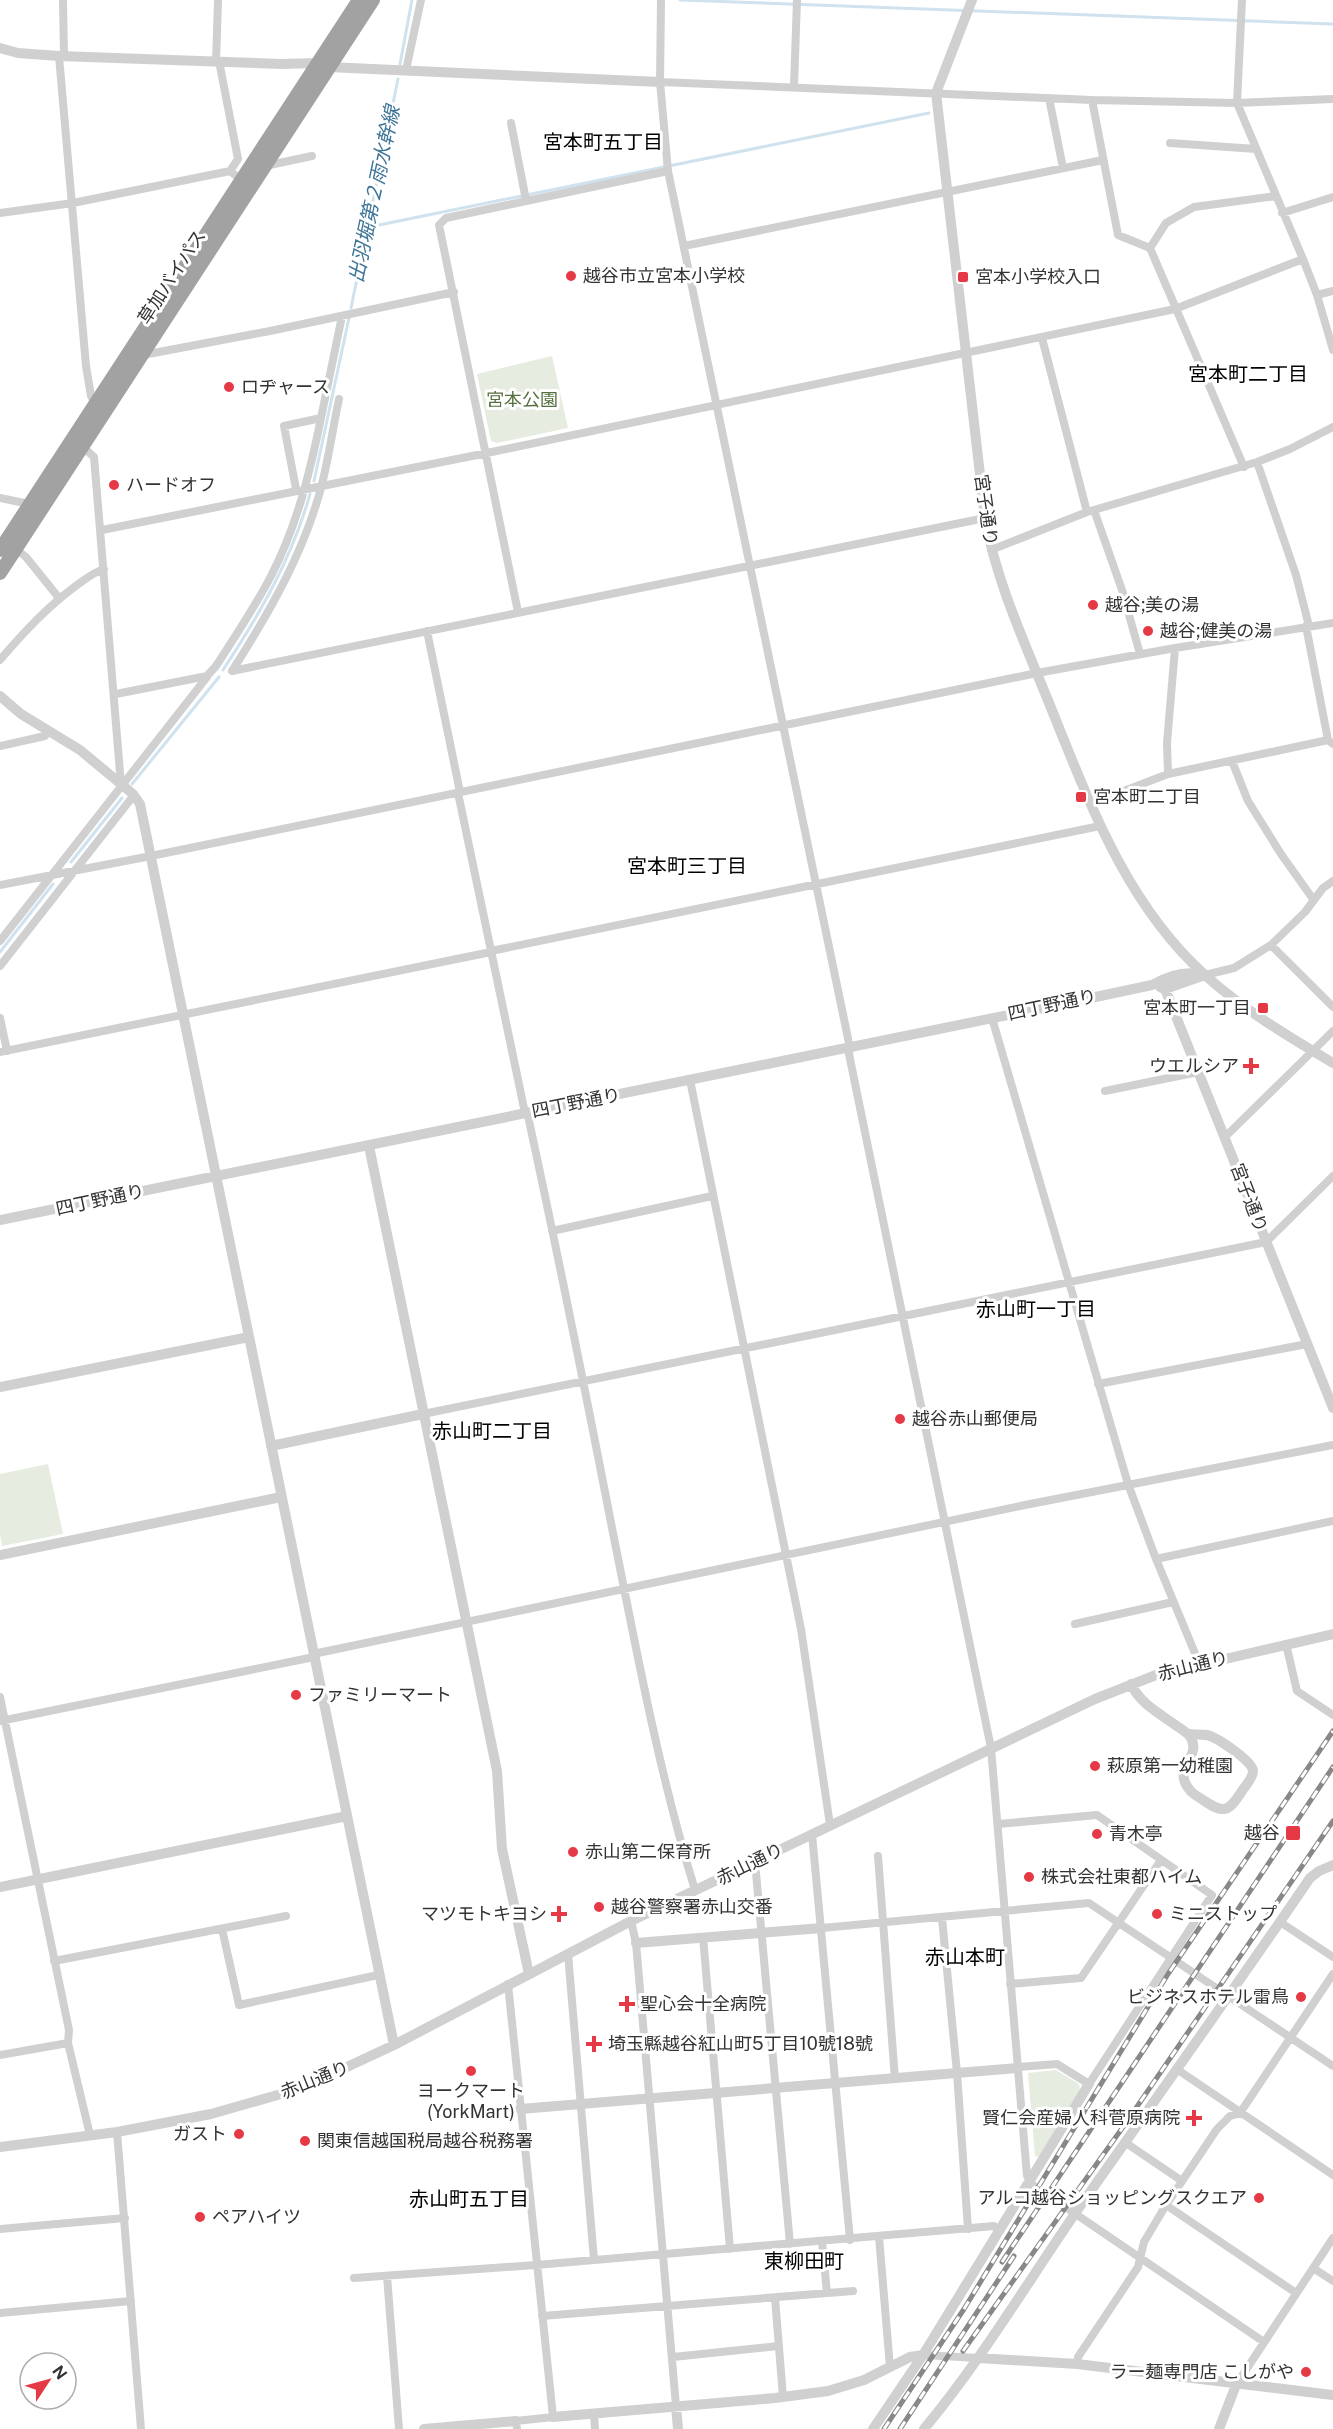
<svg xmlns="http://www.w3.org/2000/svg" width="1333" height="2429" viewBox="0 0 1333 2429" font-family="'Public Sans','Noto Sans JP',sans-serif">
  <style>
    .green { fill: #e6ecdf }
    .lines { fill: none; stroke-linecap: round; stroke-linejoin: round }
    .stream { stroke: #cfe2ee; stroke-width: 3 }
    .minor { stroke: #d0d0d0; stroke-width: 8 }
    .tertiary { stroke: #d0d0d0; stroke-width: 10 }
    .trunk { stroke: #a2a2a2; stroke-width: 14 }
    .rail-casing { stroke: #888; stroke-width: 5 }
    .rail { stroke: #fff; stroke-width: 3; stroke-dasharray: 9; stroke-linecap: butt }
    .poi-dot { fill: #e63946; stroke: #fff; stroke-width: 2 }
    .labels { text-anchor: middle; stroke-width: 6; stroke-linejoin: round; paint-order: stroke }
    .poi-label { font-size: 18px; fill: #333; stroke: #fff; text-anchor: start }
    .street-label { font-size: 18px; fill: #333; stroke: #fff }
    .park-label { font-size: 18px; fill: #56703f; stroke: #fff }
    .neighbourhood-label { font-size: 20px; fill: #000; stroke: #fff }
    .water-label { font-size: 20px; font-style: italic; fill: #3f7597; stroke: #fff }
  </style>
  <rect width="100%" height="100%" fill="#fff"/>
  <path class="green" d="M552,356L568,428L497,443L491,441L477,374Z
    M48,1464L63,1534L2,1546L0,1534V1474Z
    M1056,2070L1079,2084L1080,2090L1039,2157L1035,2156L1028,2073Z"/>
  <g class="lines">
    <path class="stream" d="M680,0L1333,24
      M400,64L412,0
      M379,225L929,113
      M351,308L398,79
      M314,481L349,318
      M223,670C260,614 292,558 310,494
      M132,784L219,677
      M71,862L122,798
      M0,952L53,884"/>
    <path class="minor" d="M63,0L64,56
      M661,0L660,82L668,171L850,1048L849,1054L991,1748L1027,2176L1032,2179
      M1242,0L1237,103L1303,259L1317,295L1333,350
      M59,56L86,366L91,396L95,404
      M219,61L238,159L230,171L241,180
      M216,62L218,0
      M406,70L421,0
      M660,82L1092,100L1237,103L1333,99
      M794,86L797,0
      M1049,98L1063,168
      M1092,100L1118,235L1150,248L1244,467
      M511,123L526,200
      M1170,143L1256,149
      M265,166L312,156
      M0,213L73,203L230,171
      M1282,213L1333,197
      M684,246L1103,160
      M1150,248L1166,223L1194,207L1276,196
      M1317,295L1333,291
      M1042,338L1087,512
      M143,355L270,331L454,292
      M339,399C333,427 329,456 322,484C305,551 269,613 232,671L985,518
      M83,447L94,457L121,785
      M1257,462L1296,575L1309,626
      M296,489L284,426L321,418L342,316
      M0,498L29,504
      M1094,510L1122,590L1140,654
      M102,530L487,453L1175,309L1303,259
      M16,549L26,557L59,598
      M991,550L1087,512L1257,462L1290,449L1333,427
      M518,612L439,225L446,218L668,171
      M1306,626L1328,740
      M427,631L460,792
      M1175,648L1167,743L1168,774L1328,740L1333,744
      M0,660C24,632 47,607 77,585C86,579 94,572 104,569
      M116,694L207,676L216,666C235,637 255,607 271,576C297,526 310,472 321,418
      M0,746L45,736L48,731
      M1232,761L1248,801L1281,854L1313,899
      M458,793L525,1113L528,1116C558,1255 586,1394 613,1533C637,1653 659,1773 695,1890
      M1090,804L1168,774
      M0,885L151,856L1037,673L1175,648L1333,623
      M0,941L207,677
      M1271,945L1333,1007
      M491,951L1100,826
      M0,966L134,795
      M1205,975L1234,968L1271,945L1305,912L1323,888L1333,881
      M0,1018L7,1051
      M992,1018L1128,1484L1156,1559L1199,1663
      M0,1052L491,952
      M690,1080L801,1629L830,1825
      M1105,1091L1198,1072
      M1225,1137L1333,1031
      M552,1231L712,1196
      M1098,1384L1307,1344
      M423,1414L1266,1242L1333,1176
      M1156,1559L1333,1521
      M1075,1624L1173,1602
      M1286,1644L1297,1691L1333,1715
      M313,1654L1025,1505L1333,1445
      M0,1697L69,2030L68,2043L90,2135
      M0,1721L314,1657
      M998,1824L1097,1815L1212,1895L1089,2084L1057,2064L1018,2067
      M812,1834L850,2240
      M878,1856L895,2079
      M755,1862L790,2244
      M942,1918L957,2073L968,2229
      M631,1921L636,1943L676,2406
      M1280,1922L1333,1957
      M822,1928L1089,1903L1333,2066
      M222,1929L239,2005L378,1975
      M703,1937L730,2249
      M568,1954L594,2260
      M54,1961L286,1916
      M508,1984L553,2417L516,2421L517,2429
      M1010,1984L1081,1978L1161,1860
      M0,2055L68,2043
      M1178,2070L1333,2175
      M117,2132L141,2429
      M1126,2143L1182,2181
      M1030,2183L1264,2342
      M1166,2205L1296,2293
      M0,2229L125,2218
      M879,2237L890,2367
      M822,2242L827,2293
      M1313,2268L1333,2281
      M387,2276L399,2429
      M354,2278L536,2265L994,2226L1000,2231
      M775,2298L783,2397
      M0,2313L131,2301
      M542,2316L853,2291
      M923,2355L979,2358
      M673,2357L779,2346
      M1077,2364L1078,2357L1138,2267L1144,2242L1166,2205L1217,2129L1230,2116L1240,2113L1333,1974
      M1236,2385L1333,2238
      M594,2414L595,2429"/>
    <path class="tertiary" d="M972,0L936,93L985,518C996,580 1023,639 1047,698C1087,796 1124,903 1206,976C1244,1010 1289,1037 1333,1063
      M0,48L18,53L59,56L281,64L318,63L328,67L660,82
      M0,696L21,714L80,750L133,794L140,804L394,2045
      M1160,987L1165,989L1205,975
      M1165,989L1333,1408
      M369,1146L497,1771L502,1849L529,1974
      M0,1220L1072,1002L1152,985C1169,975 1186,970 1205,975
      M0,1387L249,1337
      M271,1446L423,1414
      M0,1555L281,1497
      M1131,1684C1140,1703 1157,1712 1174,1724C1178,1727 1185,1731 1189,1735C1205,1756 1171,1767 1189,1789C1192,1794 1199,1797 1203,1800C1225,1815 1229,1811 1242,1791C1246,1785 1253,1778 1253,1771C1253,1761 1216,1737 1207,1735C1201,1734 1194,1735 1189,1734
      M0,1887L347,1816
      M636,1943L822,1928
      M520,2109L1018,2068
      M0,2147L117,2132L211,2114L288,2092L317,2081L394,2045L631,1921L1095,1699L1156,1675L1333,1634
      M979,2358L1077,2364L1333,2395
      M676,2406L678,2429
      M553,2417L775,2398L828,2391L864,2380L910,2357L923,2355
      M424,2429L516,2421
      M873,2429L923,2355L1089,2084
      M924,2429C983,2358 1030,2278 1083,2202C1159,2094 1236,1987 1310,1878L1319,1871L1333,1865
      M1219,2429L1236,2385"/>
    <path class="trunk" d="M0,550L359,0
      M0,573L373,0"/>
    <g class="rail-casing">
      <path id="rail" d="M1002,2262L1333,1767
        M963,2351L1123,2127L1333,1821
        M884,2429L964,2309L1168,1974L1333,1731
        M900,2429L1014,2256"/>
    </g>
    <use href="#rail" class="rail"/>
  </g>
  <g class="poi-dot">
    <circle cx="571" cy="276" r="6"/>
    <rect x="957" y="271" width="12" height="12" rx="3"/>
    <circle cx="229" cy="387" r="6"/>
    <circle cx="114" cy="485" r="6"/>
    <circle cx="1093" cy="605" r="6"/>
    <circle cx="1148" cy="631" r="6"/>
    <rect x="1075" y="791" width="12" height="12" rx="3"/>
    <rect x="1257" y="1002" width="12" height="12" rx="3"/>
    <path d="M1248 1057h6v6h6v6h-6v6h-6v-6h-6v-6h6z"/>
    <circle cx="900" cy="1419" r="6"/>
    <circle cx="296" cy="1695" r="6"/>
    <circle cx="1095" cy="1766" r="6"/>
    <rect x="1285" y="1825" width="16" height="16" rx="3"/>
    <circle cx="1097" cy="1834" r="6"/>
    <circle cx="573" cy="1852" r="6"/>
    <circle cx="1029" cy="1877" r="6"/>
    <circle cx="599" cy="1907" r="6"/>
    <path d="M556 1905h6v6h6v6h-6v6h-6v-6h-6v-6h6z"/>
    <circle cx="1157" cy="1914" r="6"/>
    <circle cx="1301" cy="1997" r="6"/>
    <path d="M624 1995h6v6h6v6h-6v6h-6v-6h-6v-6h6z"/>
    <path d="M591 2035h6v6h6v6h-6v6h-6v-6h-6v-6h6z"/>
    <circle cx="471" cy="2071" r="6"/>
    <path d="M1191 2109h6v6h6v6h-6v6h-6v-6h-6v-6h6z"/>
    <circle cx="239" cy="2134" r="6"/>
    <circle cx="305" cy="2141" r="6"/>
    <circle cx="1259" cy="2198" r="6"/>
    <circle cx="200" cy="2217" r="6"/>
    <circle cx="1306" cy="2372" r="6"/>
  </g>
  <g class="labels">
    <g class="poi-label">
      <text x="583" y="282">越谷市立宮本小学校</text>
      <text x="975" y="283">宮本小学校入口</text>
      <text x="241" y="393">ロヂャース</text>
      <text x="126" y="491">ハードオフ</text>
      <text x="1105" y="611">越谷;美の湯</text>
      <text x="1160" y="637">越谷;健美の湯</text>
      <text x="1093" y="803">宮本町二丁目</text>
      <text x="1251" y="1014" text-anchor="end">宮本町一丁目</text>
      <text x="1239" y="1072" text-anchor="end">ウエルシア</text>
      <text x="912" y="1425">越谷赤山郵便局</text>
      <text x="308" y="1701">ファミリーマート</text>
      <text x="1107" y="1772">萩原第一幼稚園</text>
      <text x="1280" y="1839" text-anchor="end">越谷</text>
      <text x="1109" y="1840">青木亭</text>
      <text x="585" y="1858">赤山第二保育所</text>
      <text x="1041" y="1883">株式会社東都ハイム</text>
      <text x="611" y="1913">越谷警察署赤山交番</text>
      <text x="547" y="1920" text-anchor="end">マツモトキヨシ</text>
      <text x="1169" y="1920">ミニストップ</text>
      <text x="1289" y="2003" text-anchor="end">ビジネスホテル雷鳥</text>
      <text x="640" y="2010">聖心会十全病院</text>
      <text x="608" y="2050">埼玉縣越谷紅山町5丁目10號18號</text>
      <text x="471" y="2097" text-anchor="middle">ヨークマート<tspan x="471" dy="21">(YorkMart)</tspan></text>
      <text x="1180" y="2124" text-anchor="end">賢仁会産婦人科菅原病院</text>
      <text x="227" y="2140" text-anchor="end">ガスト</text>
      <text x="317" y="2147">関東信越国税局越谷税務署</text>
      <text x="1247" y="2204" text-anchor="end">アルコ越谷ショッピングスクエア</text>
      <text x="212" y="2223">ペアハイツ</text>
      <text x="1294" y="2378" text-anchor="end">ラー麺専門店 こしがや</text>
    </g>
    <g class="street-label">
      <text transform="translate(172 277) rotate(-57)" y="6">草加バイパス</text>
      <text transform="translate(986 510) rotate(82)" y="6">宮子通り</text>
      <text transform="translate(1052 1005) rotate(-12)" y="6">四丁野通り</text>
      <text transform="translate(576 1103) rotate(-11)" y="6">四丁野通り</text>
      <text transform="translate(1249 1198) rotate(69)" y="6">宮子通り</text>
      <text transform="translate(100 1200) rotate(-12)" y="6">四丁野通り</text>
      <text transform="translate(1193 1666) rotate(-14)" y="6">赤山通り</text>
      <text transform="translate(750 1864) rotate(-26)" y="6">赤山通り</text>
      <text transform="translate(315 2080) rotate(-22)" y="6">赤山通り</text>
    </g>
    <g class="park-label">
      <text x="522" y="406">宮本公園</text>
    </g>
    <g class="neighbourhood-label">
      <text x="603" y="149">宮本町五丁目</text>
      <text x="1248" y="381">宮本町二丁目</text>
      <text x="687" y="873">宮本町三丁目</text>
      <text x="1036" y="1316">赤山町一丁目</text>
      <text x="492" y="1438">赤山町二丁目</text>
      <text x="965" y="1964">赤山本町</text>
      <text x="469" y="2206">赤山町五丁目</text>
      <text x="804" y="2268">東柳田町</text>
    </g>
    <g class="water-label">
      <text transform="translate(374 194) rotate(-78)" y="7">出羽堀第２雨水幹線</text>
    </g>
  </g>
  <g transform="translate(48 2381) rotate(54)"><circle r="28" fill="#ffffff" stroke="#adadad" stroke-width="1.5"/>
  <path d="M0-4.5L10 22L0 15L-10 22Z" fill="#e63946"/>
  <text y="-9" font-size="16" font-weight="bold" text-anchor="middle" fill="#333333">N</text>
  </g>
</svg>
